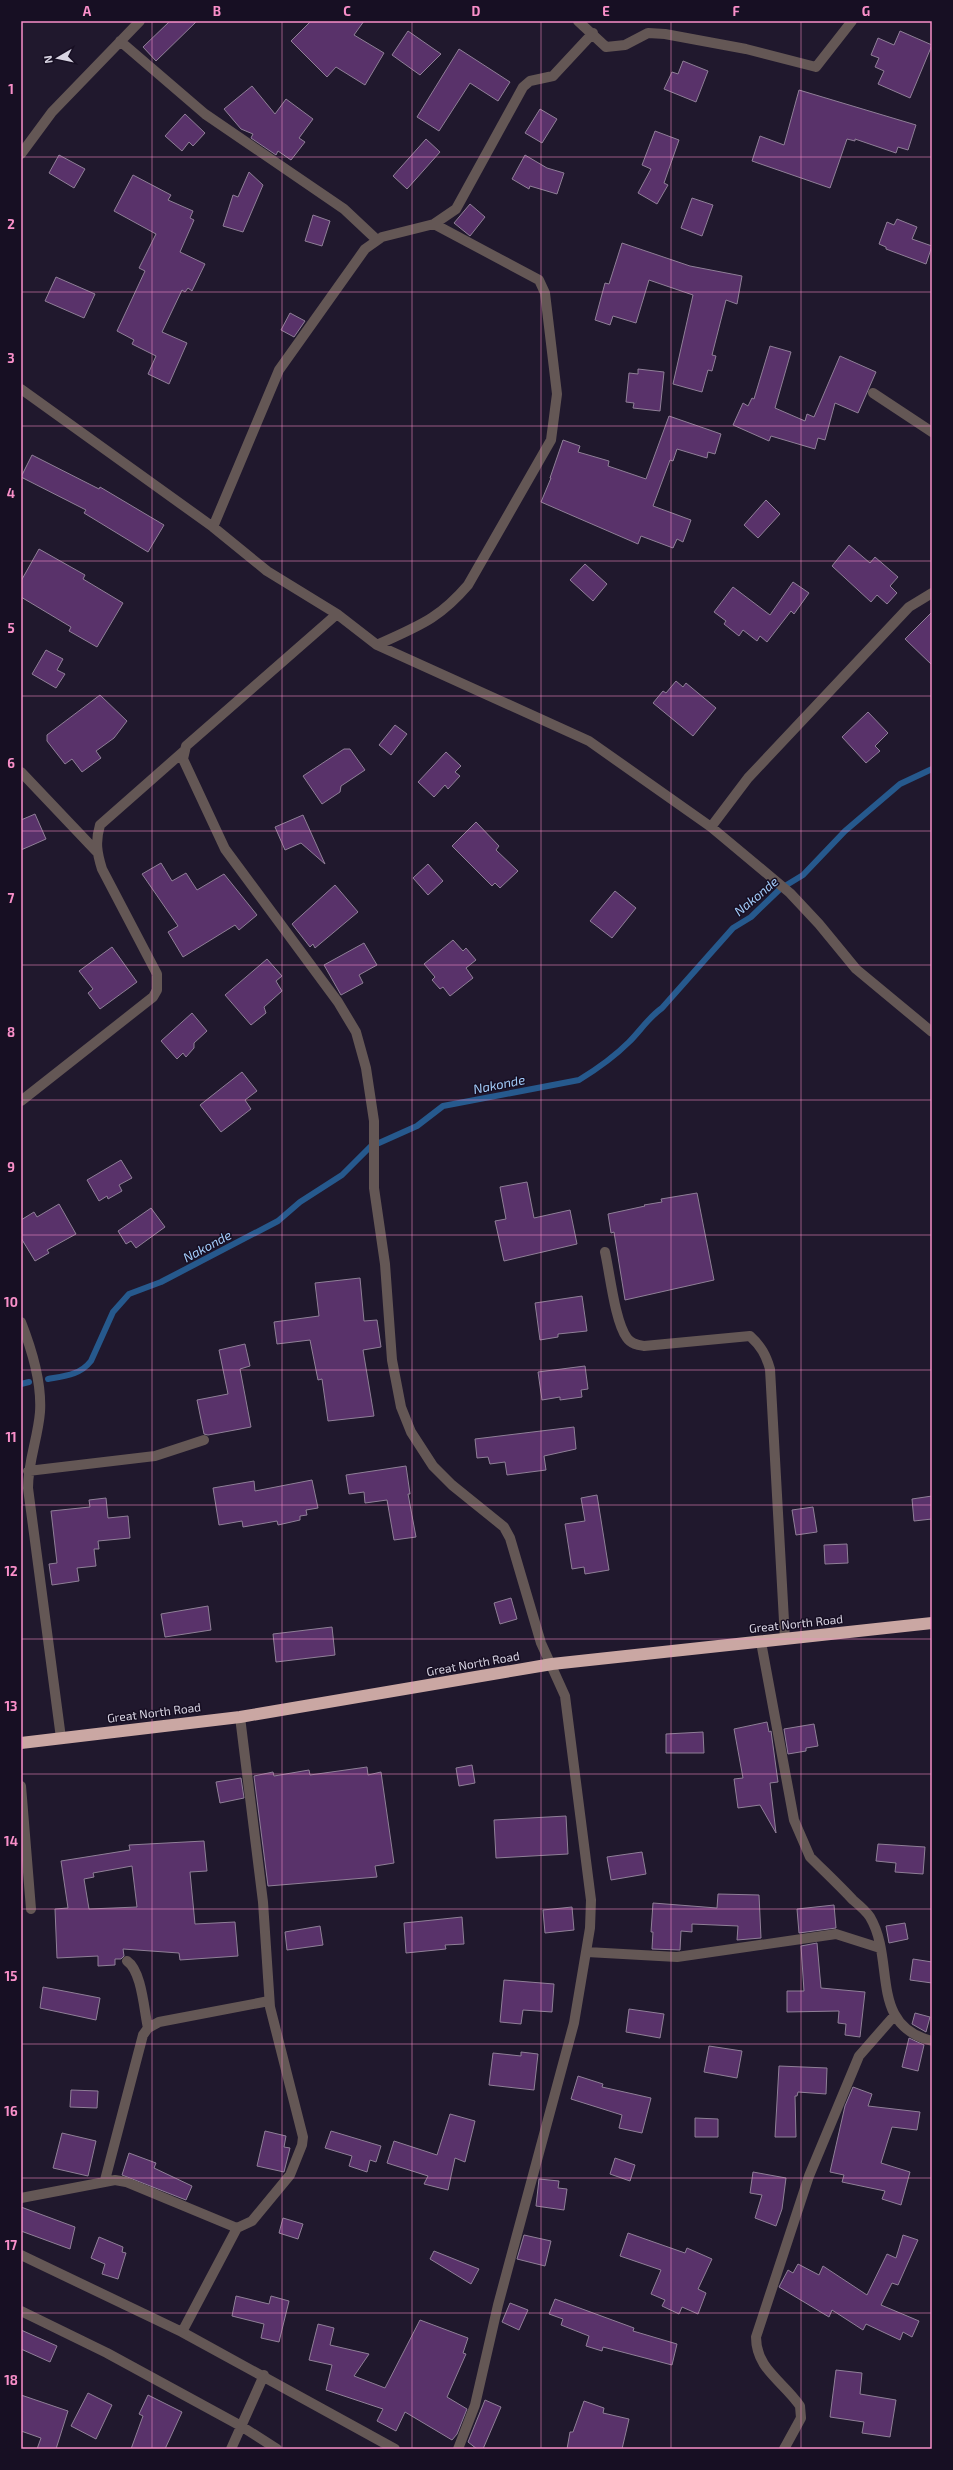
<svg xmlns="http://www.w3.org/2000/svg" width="953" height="2470" viewBox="0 0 953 2470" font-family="'Exo 2',sans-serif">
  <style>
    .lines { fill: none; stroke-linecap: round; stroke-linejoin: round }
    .stream { stroke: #26598d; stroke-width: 6 }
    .building { fill: #59326a; stroke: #8f7f97; fill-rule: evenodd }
    .minor { stroke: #645755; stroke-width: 10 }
    .highway { stroke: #caa7a3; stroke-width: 12 }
    .grid { fill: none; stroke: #f98fc9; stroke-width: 1; stroke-opacity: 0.55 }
    .labels { text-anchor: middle; stroke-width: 3; stroke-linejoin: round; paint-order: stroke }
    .street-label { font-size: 12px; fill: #d9d5e3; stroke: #170f23 }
    .water-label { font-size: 13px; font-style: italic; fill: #a3ccfa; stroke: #170f23 }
    .neatline { fill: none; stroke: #f98fc9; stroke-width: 1.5 }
    .grid-label { font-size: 13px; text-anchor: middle; font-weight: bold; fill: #f98fc9 }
  </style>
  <rect width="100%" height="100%" fill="#20182d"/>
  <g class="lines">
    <path class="stream" d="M48,1379C65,1376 80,1375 91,1361L113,1312L129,1294L161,1282L278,1221L300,1202L342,1175L370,1147L417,1126L443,1106L579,1080C597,1069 614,1057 629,1042C641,1030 648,1018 662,1008L733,928L751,917L780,889L803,875L845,831L900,784L932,769
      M21,1384L29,1382"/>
  </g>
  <path class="building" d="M170,21H197L156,61L143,47Z
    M311,21H364L354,35L384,53L365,85L336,67L327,77L291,41Z
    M408,31L441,54L420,75L392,55Z
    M900,31L932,45L910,98L878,84L884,71L875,67L879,58L871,55L878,38L894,45Z
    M459,49L510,82L498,101L470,83L439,131L417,117Z
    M683,61L708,71L696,102L664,89L672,72L678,74Z
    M252,86L275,114L286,99L313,119L299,138L305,142L291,160L278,151L276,155L251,138L253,134L241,129L224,109Z
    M799,90L916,125L908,150L898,147L896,153L855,139V141L847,139L830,188L752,161L760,136L784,145Z
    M540,109L557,119L542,143L525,133Z
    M185,114L205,133L193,146L189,142L182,151L165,136Z
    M655,131L679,140L664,183L668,185L657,204L638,193L651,169L642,165Z
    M426,139L440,152L407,189L393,176Z
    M59,155L85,169L74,188L49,173Z
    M525,155L547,168L564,173L557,194L530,186L529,189L512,179Z
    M249,172L263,185L243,232L223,226L233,195L238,197Z
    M133,175L171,195L168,200L193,211L190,218L194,220L180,252L205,264L192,291L188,288L185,292L182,290L162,332L187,343L169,384L148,374L156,356L132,344L134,340L117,331L145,271L139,268L156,234L114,211Z
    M692,198L713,205L702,236L681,228Z
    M470,204L485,217L470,236L454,223Z
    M313,215L330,221L322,246L305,241Z
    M897,219L917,227L912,239L932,246L926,264L886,249V247L879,244L887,222L894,225Z
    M622,243L690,266L742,276L737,304L726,300L712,355L716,356L712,371L708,370L702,392L673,384L693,295L649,280L636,323L613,316L610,325L595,320L605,283L609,284Z
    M56,277L95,294L84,318L45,301Z
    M290,313L305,321L294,337L281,330Z
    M770,346L791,352L775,408L805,421L807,414L814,417L840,356L876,372L858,413L835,403L825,440L818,438L815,449L771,436L769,441L733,425L743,403L748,406L752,398L754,399Z
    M638,369L664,372L660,411L633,408L634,403L626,402L629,373L638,374Z
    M669,416L721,434L715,454L708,452L707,458L677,449L673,461L670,460L653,506L691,520L683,542L677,539L673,548L641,536L638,544L541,502L551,478H550L563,440L580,446L578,452L609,461L608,466L646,479Z
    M32,455L99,489L100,487L164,525L148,552L84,513L86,510L21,477Z
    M766,500L780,514L758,538L744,525Z
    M849,545L870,563L875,557L898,577L890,586L897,593L887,604L877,595L871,602L832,566Z
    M39,549L85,575L83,579L123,603L97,647L69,631L71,627L21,597V581Z
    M585,564L607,584L593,601L570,580Z
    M793,582L809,593L794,614L791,611L767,642L760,636L757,641L743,630L739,636L724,624L726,621L714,612L733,587L770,615Z
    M932,612V665L905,639Z
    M46,650L63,659L57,670L65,674L56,688L32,674Z
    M676,681L683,687L686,683L716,708L693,736L653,703L663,691L666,693Z
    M100,695L127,721L114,738L96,751L101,758L82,772L72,759L65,764L47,741V735Z
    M868,712L888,733L875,746L880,751L866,763L842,737Z
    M395,725L407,734L391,755L379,745Z
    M344,749H350L365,770L341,786L340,792L322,804L303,776Z
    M446,752L461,766L455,772L460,776L448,789L445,785L434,797L418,782Z
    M35,814L46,839L21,850V820Z
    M303,815L325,864L301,843L285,850L275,827Z
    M476,822L499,846L496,850L518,871L500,888L495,883L492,886L452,846Z
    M161,863L172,881L186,873L197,890L224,874L257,915L239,930L235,925L183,957L168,932L178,926L142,874Z
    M428,864L443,881L428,895L413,878Z
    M335,885L358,912L315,948L313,944L310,947L292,924Z
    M615,891L636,908L612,938L590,921Z
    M453,940L463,951L466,948L476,960L466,968L473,978L450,996L443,987L440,989L432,980L435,977L424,964Z
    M364,943L377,965L359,975L363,983L341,995L324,965Z
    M112,947L137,982L100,1009L88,993L93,989L79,971Z
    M267,959L282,976L276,981L282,991L264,1007L266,1013L251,1025L225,995Z
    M192,1013L207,1031L194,1043V1048L186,1057L183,1053L177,1059L161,1041Z
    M242,1072L257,1091L245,1100L251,1109L221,1132L200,1105Z
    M121,1160L132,1178L119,1185L122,1191L108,1199L107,1196L99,1201L87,1180Z
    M527,1182L534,1218L570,1210L577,1244L504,1261L495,1221L506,1219L500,1187Z
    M697,1193L714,1280L625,1300L614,1232L611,1233L608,1214L645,1206L644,1205L662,1202L661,1199Z
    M59,1204L76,1234L47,1250L49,1253L35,1261L21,1238V1220L34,1212L37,1217Z
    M151,1208L165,1227L136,1248L131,1241L126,1244L118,1231Z
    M360,1278L364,1321L377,1320L381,1347L363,1350L374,1416L328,1421L322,1379L318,1380L310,1340L277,1344L274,1322L319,1316L315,1283Z
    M582,1296L587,1331L558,1334V1337L540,1340L535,1303Z
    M245,1344L250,1366L240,1369L251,1427L208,1435L204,1434L197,1400L228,1394L219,1350Z
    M585,1366L588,1389L581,1390L582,1397L560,1400V1397L542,1400L538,1372Z
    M574,1427L576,1449L544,1456L546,1470L507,1475L505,1462L490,1464L488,1457L477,1458L475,1439Z
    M406,1466L410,1494H408L416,1537L394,1540L387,1500L365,1503L364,1492L349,1494L346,1475Z
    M312,1480L318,1508L306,1510L307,1515L300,1516V1520L278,1525L277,1521L243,1527L242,1521L219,1525L213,1488L254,1481L255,1491Z
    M597,1495L609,1570L585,1574L584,1567L572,1569L565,1524L585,1521L581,1498Z
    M932,1496V1519L914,1521L912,1499Z
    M106,1498L108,1518L128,1516L130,1538L98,1541L99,1549H94L96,1566L77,1568L79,1581L52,1585L49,1564L57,1563L51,1511L90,1507L89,1500Z
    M813,1507L817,1532L796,1535L792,1510Z
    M847,1544L848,1563L825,1564L824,1545Z
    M511,1598L517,1619L500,1624L494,1603Z
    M208,1606L211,1630L165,1637L161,1614Z
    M332,1627L335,1655L276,1662L273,1634Z
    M767,1722L769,1732L771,1731L778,1782L770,1783L776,1833L760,1805L738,1808L734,1779L743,1778L734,1729Z
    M814,1724L818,1746L806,1748V1751L788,1754L784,1729Z
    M703,1732L704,1753H666V1734Z
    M472,1765L475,1783L459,1786L456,1768Z
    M367,1767L368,1775L381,1772L394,1863L375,1866L377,1877L268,1886L254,1776L273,1772L274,1776L309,1770L310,1775Z
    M241,1778L244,1798L220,1803L216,1782Z
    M566,1816L568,1854L496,1858L494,1820Z
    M204,1841L207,1871L190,1872L195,1924L235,1922L238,1956L180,1960L179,1953L123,1949L124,1956L121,1959H115V1965L98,1966V1956L57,1958L55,1909L68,1908L61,1861L130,1850L129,1845ZM132,1866L137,1907L89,1909L84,1879L94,1877L93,1873Z
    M878,1844L925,1847L923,1874L895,1872L896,1863L876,1861Z
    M642,1852L646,1874L611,1880L607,1857Z
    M718,1894L759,1895L761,1938L737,1940L738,1926L692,1924V1932L681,1931L680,1950L652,1949L653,1932H651L653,1903L717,1908Z
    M834,1905L836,1928L799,1933L797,1909Z
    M572,1907L574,1930L545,1933L543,1910Z
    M462,1917L464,1944L445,1945L446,1949L406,1953L404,1923Z
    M905,1923L908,1939L889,1943L886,1926Z
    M320,1926L323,1945L287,1950L285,1932Z
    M817,1943L821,1988L865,1992L860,2037L845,2035L846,2024L838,2023L839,2011L787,2012V1991H804L801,1946Z
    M913,1959L932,1962V1983L910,1980Z
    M504,1980L554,1984L552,2012L523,2010L521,2024L500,2022Z
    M43,1987L100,1998L96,2020L40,2008Z
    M629,2009L664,2014L660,2038L626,2032Z
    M915,2013L930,2017L926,2032L912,2024Z
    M909,2038L924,2045L918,2071L902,2067Z
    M709,2046L742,2051L737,2078L704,2072Z
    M521,2052L538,2054L534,2090L489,2085L493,2053L521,2056Z
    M779,2066L827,2068L826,2094L798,2092L797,2096H795L796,2137H775Z
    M578,2076L603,2084L602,2087L651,2098L642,2133L619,2128L622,2115L571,2099Z
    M853,2087L872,2094L868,2106L920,2112L917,2130L892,2127L881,2163L910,2172L901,2205L882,2199L885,2191L842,2182L844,2175L830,2172L845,2106Z
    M71,2090L98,2091L97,2108L70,2107Z
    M450,2114L475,2121L465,2162L455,2158L448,2190L424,2184L428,2176L387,2163L394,2141L437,2155Z
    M695,2118L718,2119V2137H695Z
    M265,2131L286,2136L284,2147L290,2148L284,2172L257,2166Z
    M331,2131L381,2146L376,2162L370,2160L367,2172L349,2166L352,2156L325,2148Z
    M62,2133L96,2141L88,2176L53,2168Z
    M129,2153L156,2163L154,2168L192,2186L186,2200L122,2175Z
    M615,2158L635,2165L630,2181L610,2174Z
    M753,2172L786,2178L782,2209L776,2226L755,2218L762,2195L750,2193Z
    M539,2179L559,2181L558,2188L567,2189L564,2210L536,2206Z
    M21,2207L75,2227L70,2249L21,2231Z
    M283,2218L303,2224L298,2239L279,2233Z
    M628,2233L685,2253L687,2248L712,2259L698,2289L706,2293L698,2314L682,2307L679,2314L662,2306L665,2300L651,2294L661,2270L620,2256Z
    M524,2235L551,2241L545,2266L517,2259Z
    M903,2235L918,2240L898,2285L892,2283L881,2305L919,2321L912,2337L903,2332L900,2340L866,2324L863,2330L832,2310L829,2317L779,2287L788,2270L793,2273L798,2264L819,2275L823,2266L867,2295L887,2254L896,2258Z
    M99,2237L123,2247L122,2252L126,2253L118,2279L102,2274L105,2264L91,2258Z
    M434,2251L479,2269L471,2284L430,2259Z
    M236,2296L269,2304L271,2296L289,2301L279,2342L261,2338L264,2324L232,2316Z
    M555,2299L634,2328L633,2331L677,2344L672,2365L603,2347L602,2351L586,2346L589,2336L561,2325L563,2319L549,2314Z
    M510,2303L528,2310L519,2330L502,2322Z
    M420,2320L468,2338L463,2353L466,2354L447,2397L467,2409L457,2434L452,2440L405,2412L396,2431L377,2421L383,2409L326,2390L332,2365L309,2360L318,2324L334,2328L330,2345L369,2354L354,2376L385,2388Z
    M21,2330L57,2346L50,2362L21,2349Z
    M836,2370L862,2373L860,2394L896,2400L890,2437L862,2433L864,2422L830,2417Z
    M88,2393L112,2405L96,2439L71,2426Z
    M21,2395L68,2411L56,2449H37L41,2438L21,2431Z
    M148,2395L182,2412L165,2449H131L143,2416L139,2414Z
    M485,2400L501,2407L483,2449H477L468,2442Z
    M584,2401L604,2408L603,2413L629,2419L622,2449H567L570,2432H573Z"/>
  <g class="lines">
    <path class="minor" d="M578,21L606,47L625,45L648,33L665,34L746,49L816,67L852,21
      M120,41L205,114L344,209L377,240
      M21,154L52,112L140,21
      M21,389L213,527L267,571L337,614L377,645L589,741L711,827L790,893L819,924L856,969L932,1032
      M873,393L932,432
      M213,527L279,370L365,249L382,237L434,224L456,209L523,87L530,81L553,76L593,33
      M337,614L186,746L183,759L225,849L338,1002L356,1032L366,1068L374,1121V1188L385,1264L392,1360L401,1407L411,1432L433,1466L452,1485L504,1527L510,1538L541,1643L565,1696L591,1900L590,1928L574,2023L498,2305L475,2405L458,2449
      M377,645C418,626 438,620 468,585L551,440L557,394L545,293L539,280L434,224
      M21,772L96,851
      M711,827L748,778L909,607L932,593
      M21,1101L153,997L157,990V974L102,869C97,853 95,842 100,825L184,751
      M605,1252C610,1274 615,1322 627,1338C631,1344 638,1345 644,1346L750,1336C761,1346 766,1355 770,1369L785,1639
      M21,1322C32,1350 42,1382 40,1412C38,1438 28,1461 28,1488L61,1738
      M28,1471L155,1456L204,1440
      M761,1642L794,1820L810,1857C824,1871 839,1885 853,1900C859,1905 866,1911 870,1917C896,1961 868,2025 932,2041
      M21,1786L31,1909
      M587,1952L677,1957L836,1934L880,1948
      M127,1961C142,1971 144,2011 148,2028
      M105,2180L143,2035L148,2028L159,2022L269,2001
      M21,2198L115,2180L126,2182L237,2228
      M21,2255L182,2332L395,2449
      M21,2311L107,2353L241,2426L277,2449
      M182,2332L237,2228L252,2221L290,2175L302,2145L303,2137L270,2007L263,1902L240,1717
      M231,2449L264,2375
      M784,2449L801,2418L800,2406C783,2381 756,2369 756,2337L809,2176L859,2056L894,2016"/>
    <path class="highway" d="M21,1743L240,1717L552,1664L932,1623"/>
  </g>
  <path class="grid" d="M152,21V2449M282,21V2449M412,21V2449M541,21V2449M671,21V2449M801,21V2449M21,157H932M21,292H932M21,426H932M21,561H932M21,696H932M21,831H932M21,965H932M21,1100H932M21,1235H932M21,1370H932M21,1505H932M21,1639H932M21,1774H932M21,1909H932M21,2044H932M21,2178H932M21,2313H932"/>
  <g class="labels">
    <g class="street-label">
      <text transform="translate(796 1624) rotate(-6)" y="4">Great North Road</text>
      <text transform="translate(473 1664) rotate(-10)" y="4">Great North Road</text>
      <text transform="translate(154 1713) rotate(-7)" y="4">Great North Road</text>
    </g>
    <g class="water-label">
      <text transform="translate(756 896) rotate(-40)" y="5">Nakonde</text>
      <text transform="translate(499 1084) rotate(-11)" y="5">Nakonde</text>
      <text transform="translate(207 1246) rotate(-28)" y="5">Nakonde</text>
    </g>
  </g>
  <rect width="953" height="2470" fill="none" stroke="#170f23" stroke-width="44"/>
  <g transform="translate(58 58) rotate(261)" stroke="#170f23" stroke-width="3" paint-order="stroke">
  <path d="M0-3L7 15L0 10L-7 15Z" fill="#d9d5e3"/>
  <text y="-6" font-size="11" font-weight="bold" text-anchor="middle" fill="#d9d5e3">N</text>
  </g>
  <rect x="22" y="22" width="909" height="2426" class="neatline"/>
  <g class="grid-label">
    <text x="87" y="16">A</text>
    <text x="217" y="16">B</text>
    <text x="347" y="16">C</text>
    <text x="476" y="16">D</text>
    <text x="606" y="16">E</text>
    <text x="736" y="16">F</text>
    <text x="866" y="16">G</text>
    <text x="11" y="94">1</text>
    <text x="11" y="229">2</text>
    <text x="11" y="363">3</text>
    <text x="11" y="498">4</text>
    <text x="11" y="633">5</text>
    <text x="11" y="768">6</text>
    <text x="11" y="903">7</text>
    <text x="11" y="1037">8</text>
    <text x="11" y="1172">9</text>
    <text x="11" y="1307">10</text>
    <text x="11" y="1442">11</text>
    <text x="11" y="1576">12</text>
    <text x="11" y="1711">13</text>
    <text x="11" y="1846">14</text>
    <text x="11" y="1981">15</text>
    <text x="11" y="2116">16</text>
    <text x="11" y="2250">17</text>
    <text x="11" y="2385">18</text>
  </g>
</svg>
